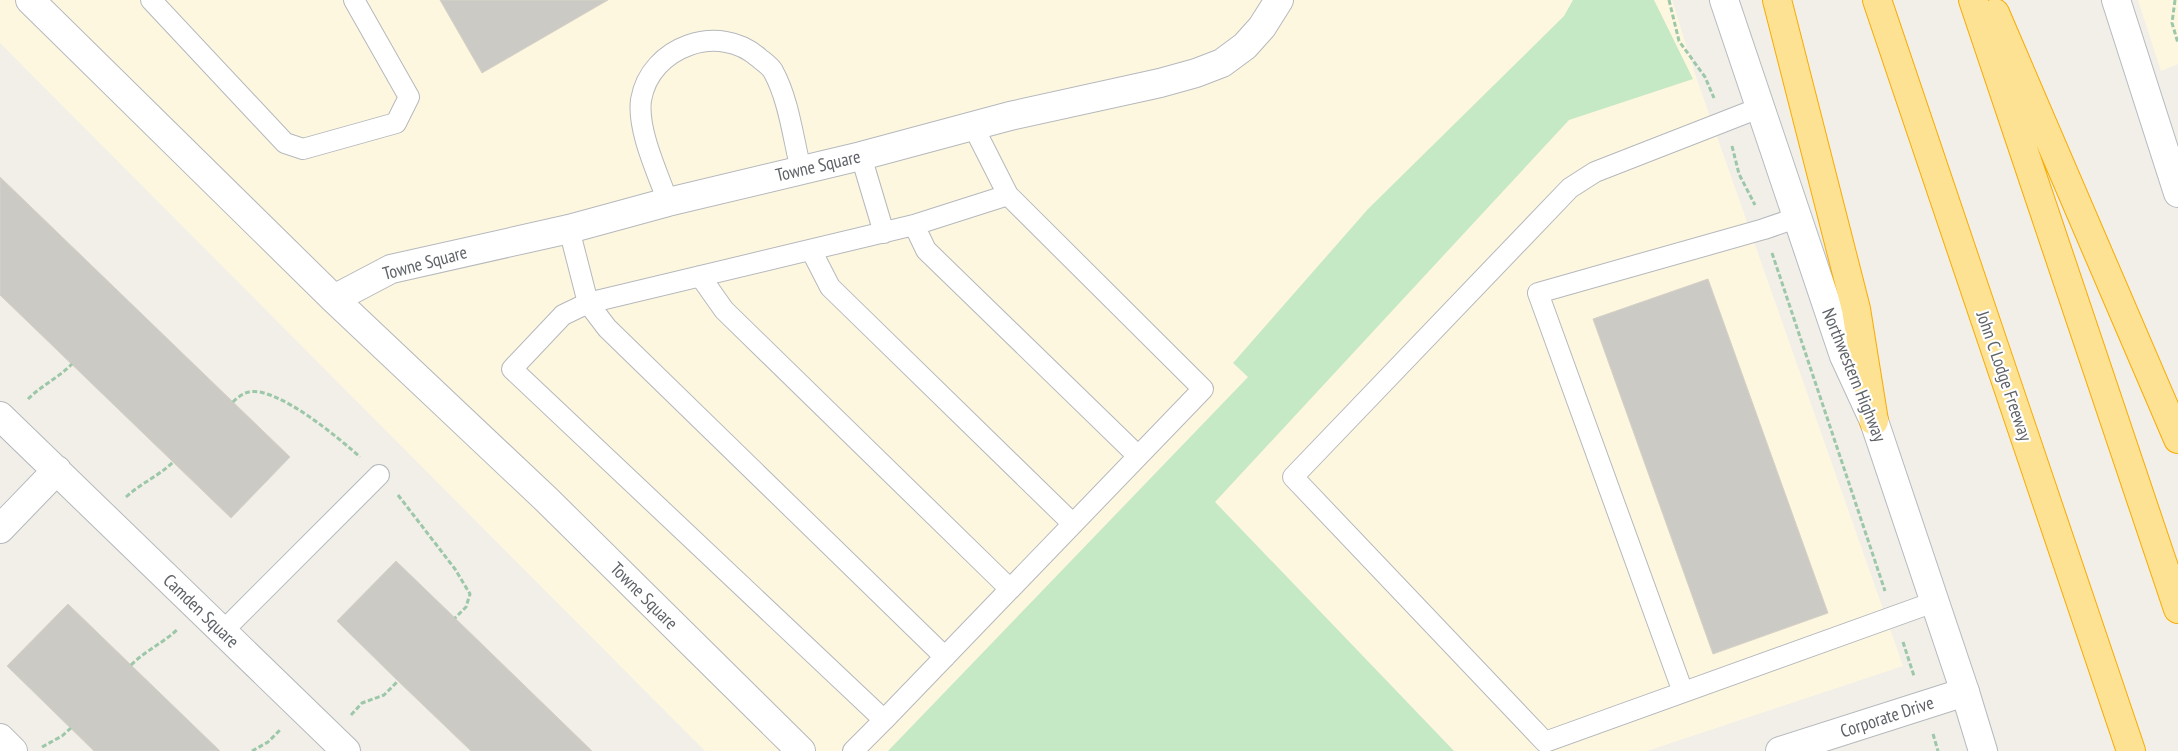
<svg xmlns="http://www.w3.org/2000/svg" width="2178" height="751" viewBox="0 0 2178 751" font-family="'PT Sans Narrow',sans-serif">
  <style>
    .commercial { fill: #fef7e0 }
    .green { fill: #c5e8c5 }
    .building { fill: #cccac5; stroke: #d6d1c6 }
    .lines { fill: none; stroke-linecap: round; stroke-linejoin: round }
    .service-casing { stroke: #b5b8bc; stroke-width: 22 }
    .minor-casing { stroke: #b5b8bc; stroke-width: 30 }
    .secondary-casing { stroke: #b6babf; stroke-width: 30 }
    .motorway-casing { stroke: #f9ab00; stroke-width: 30 }
    .path { stroke: #9cc7a9; stroke-width: 3; stroke-dasharray: 5 2.5; stroke-linecap: butt }
    .service { stroke: #fff; stroke-width: 20 }
    .minor { stroke: #fff; stroke-width: 28 }
    .secondary { stroke: #fff; stroke-width: 28 }
    .motorway { stroke: #fde293; stroke-width: 28 }
    .labels { text-anchor: middle; stroke-width: 4.5; stroke-linejoin: round; paint-order: stroke }
    .street-label { font-size: 18px; fill: #5f6368; stroke: #fff }
  </style>
  <rect width="100%" height="100%" fill="#f1efe8"/>
  <path class="commercial" d="M0,0H1672L1695,74L1903,666L1647,751H1454L1192,478L907,751H705L0,43Z
    M2138,0H2178V64L2161,71Z"/>
  <path class="green" d="M1573,0H1654L1693,79L1569,120L1215,502L1454,751H888L1248,377L1233,363L1368,209L1564,16Z"/>
  <path class="building" d="M440,0H608L482,73Z
    M0,177L290,457L231,518L0,295Z
    M1708,279L1828,613L1713,654L1593,319Z
    M396,561L455,618L592,751H471L398,681L337,621Z
    M68,604L131,665L220,751H94L7,666Z"/>
  <g class="lines">
    <g class="service-casing">
      <path id="service" d="M151,0L285,143L303,149L396,123L409,97L354,0
        M1759,108L1595,172L1570,188L1293,477L1545,742L1934,602
        M861,156L884,233
        M668,202C658,174 637,130 641,100C650,46 720,22 759,58C764,62 770,66 773,71C789,100 793,138 801,170
        M914,225L926,250L1138,456
        M569,229L588,303L563,315L512,369L884,720L1203,389L1008,195L973,126
        M811,250L830,287L1073,524
        M700,276L724,310L1010,589
        M222,632L379,475
        M945,657L607,328L588,303L914,225L1008,195
        M1683,692L1538,293L1764,229L1796,218
        M853,751L884,720"/>
    </g>
    <g class="minor-casing">
      <path id="minor" d="M30,0L334,299L548,501L801,751
        M334,299L391,269L569,229L668,202L861,156L1010,116L1160,83L1196,73L1222,63L1245,46L1262,27L1279,0
        M0,416L346,751
        M0,529L57,470
        M0,738L13,751
        M1780,751L1965,692"/>
    </g>
    <g class="secondary-casing">
      <path id="secondary" d="M1724,0L1844,356L1874,421L1965,692L1983,751
        M2116,0L2178,193"/>
    </g>
    <g class="motorway-casing">
      <path id="motorway" d="M1777,0L1856,309L1874,421
        M1877,0L2131,751
        M1973,0L2178,609
        M1995,13L2178,439"/>
    </g>
    <path class="path" d="M1669,0L1679,41L1705,77L1714,98
      M2175,0L2172,23L2178,43
      M1732,146L1739,174L1755,205
      M1772,253L1885,591
      M28,399C41,386 58,378 72,364
      M233,402C237,398 243,393 249,392C277,386 340,439 360,457
      M398,495L455,569L470,594L466,607L455,618
      M126,497C141,483 159,476 173,462
      M1903,642L1914,676
      M131,665C145,651 163,643 178,629
      M351,715L362,703L384,695L398,681
      M1933,734L1938,751
      M42,747L62,736L71,728
      M252,751L268,742L281,729"/>
    <use href="#service" class="service"/>
    <use href="#minor" class="minor"/>
    <use href="#secondary" class="secondary"/>
    <use href="#motorway" class="motorway"/>
  </g>
  <g class="labels">
    <g class="street-label">
      <text transform="translate(818 166) rotate(-13)" y="6">Towne Square</text>
      <text transform="translate(425 263) rotate(-15)" y="6">Towne Square</text>
      <text transform="translate(1854 375) rotate(68)" y="6">Northwestern Highway</text>
      <text transform="translate(2004 376) rotate(71)" y="6">John C Lodge Freeway</text>
      <text transform="translate(644 596) rotate(45)" y="6">Towne Square</text>
      <text transform="translate(201 611) rotate(44)" y="6">Camden Square</text>
      <text transform="translate(1887 717) rotate(-18)" y="6">Corporate Drive</text>
    </g>
  </g>
</svg>
